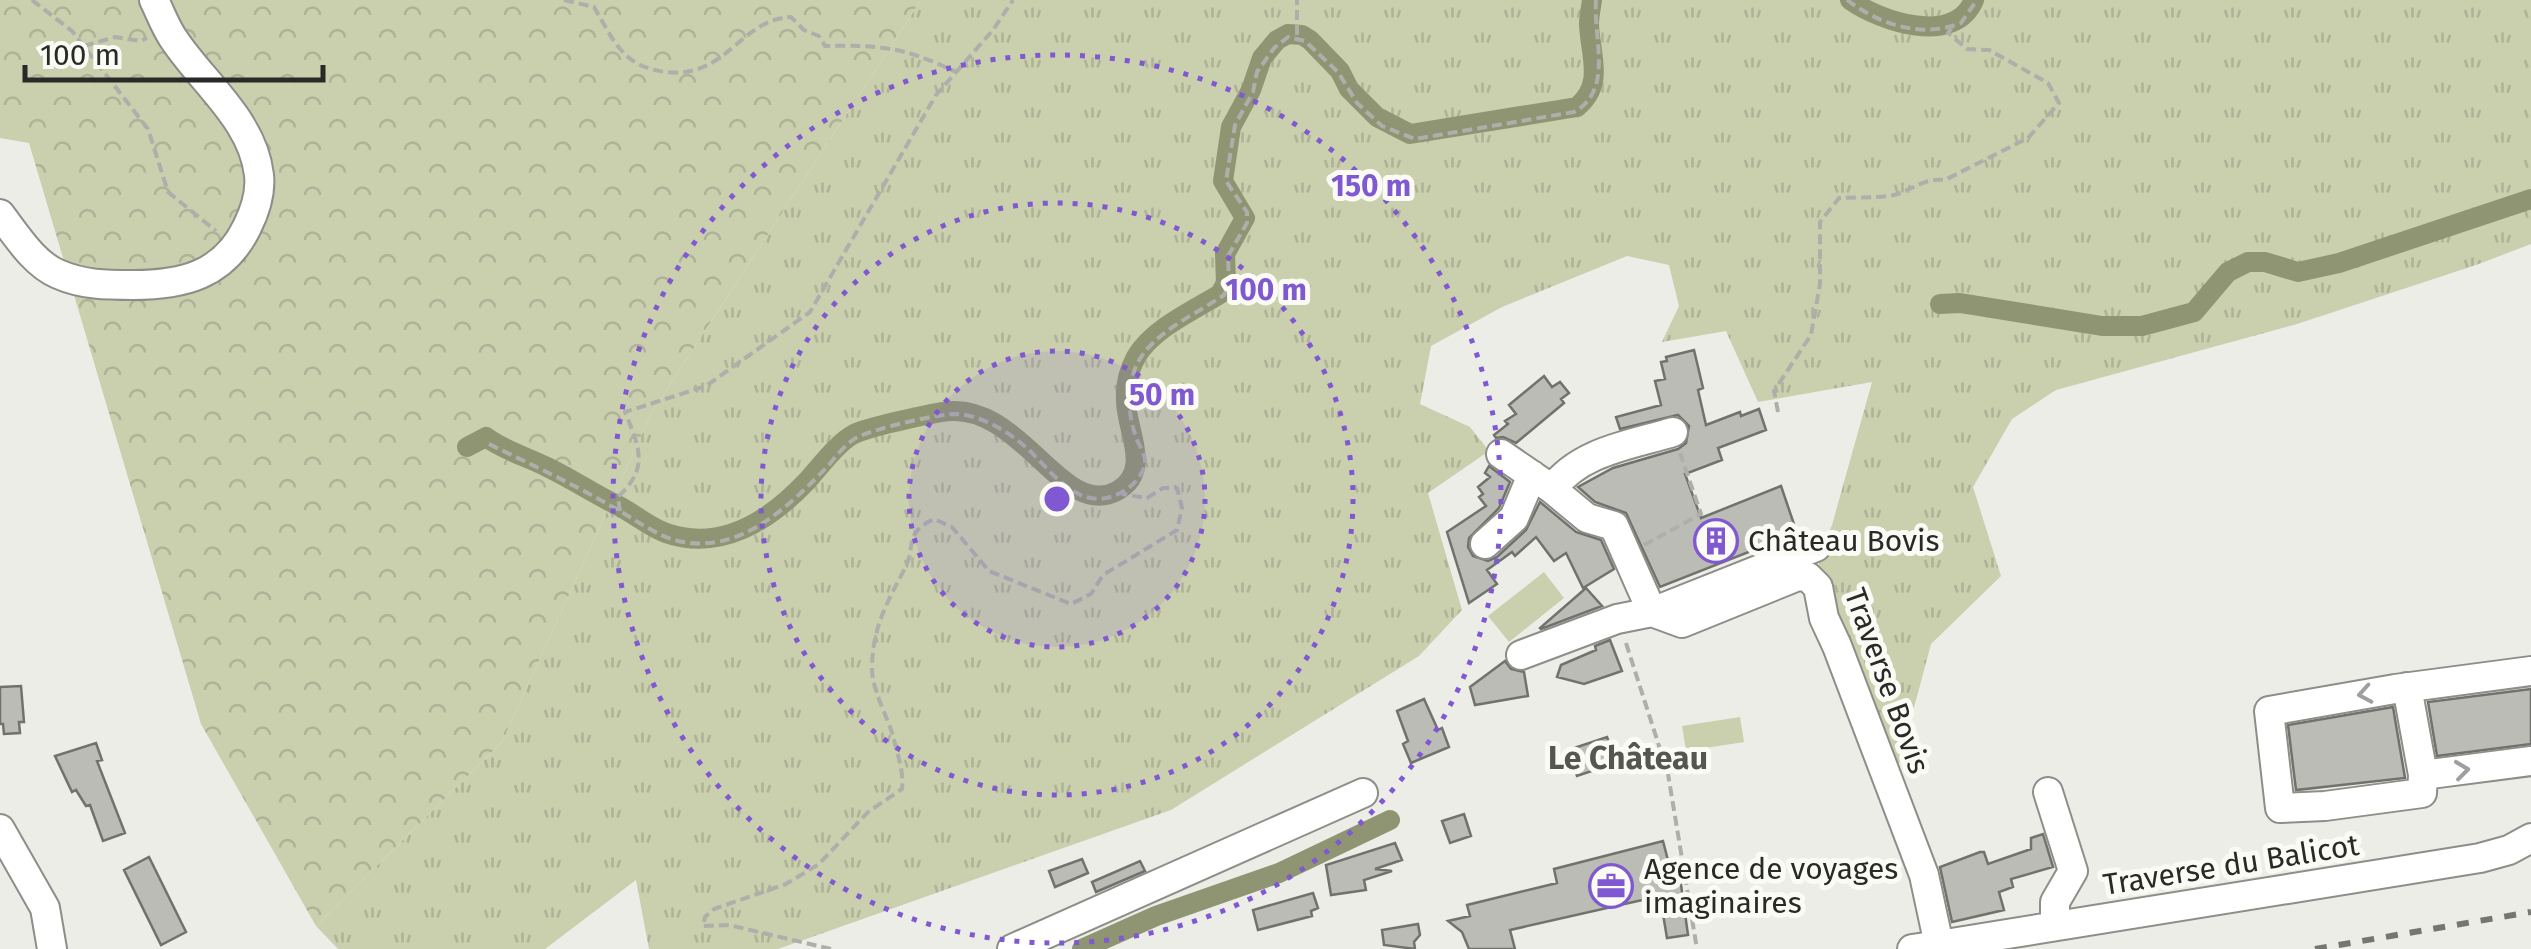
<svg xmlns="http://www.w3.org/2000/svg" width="2531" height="949" viewBox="0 0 2531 949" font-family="'Fira Sans',sans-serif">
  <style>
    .grass { fill: url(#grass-tufts) }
    .forest { fill: url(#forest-crowns) }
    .garden { fill: #cacfae }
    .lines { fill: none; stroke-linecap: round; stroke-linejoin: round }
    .canal { stroke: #8f9472; stroke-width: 20 }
    .building { fill: #bbbcb5; stroke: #71726c; stroke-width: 2.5 }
    .minor-casing { stroke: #8d8e88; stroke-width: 32 }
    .path { stroke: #aeafaa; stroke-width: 4; stroke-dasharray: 10 5; stroke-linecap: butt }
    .minor { stroke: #fff; stroke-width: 28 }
    .rail { stroke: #757671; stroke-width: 6; stroke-dasharray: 12 12; stroke-linecap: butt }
    .oneway { stroke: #9f9f9e }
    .ring { fill: none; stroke: #7f58d2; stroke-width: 5; stroke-dasharray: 5 10 }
    .labels { text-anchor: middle; stroke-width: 10; stroke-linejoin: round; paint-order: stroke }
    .poi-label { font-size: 30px; fill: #292a27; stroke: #f9fbf4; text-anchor: start }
    .street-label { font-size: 30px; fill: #292a27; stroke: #f9fbf4 }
    .neighbourhood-label { font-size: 32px; font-weight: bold; fill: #555651; stroke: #f9fbf4 }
    .centre { fill: #7f58d2; stroke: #f9fbf4; stroke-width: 5 }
    .ring-label { font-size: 30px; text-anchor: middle; font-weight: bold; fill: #7f58d2; stroke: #f9fbf4; stroke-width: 10; stroke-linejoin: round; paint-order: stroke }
  </style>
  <defs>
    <pattern id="grass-tufts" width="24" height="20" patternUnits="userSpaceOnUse" patternTransform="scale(2.5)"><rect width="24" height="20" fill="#cacfae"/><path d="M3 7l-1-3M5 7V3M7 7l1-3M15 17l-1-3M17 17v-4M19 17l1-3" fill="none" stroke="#aeb296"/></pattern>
    <pattern id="forest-crowns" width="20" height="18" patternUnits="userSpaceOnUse" patternTransform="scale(2.5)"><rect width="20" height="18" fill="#cacfae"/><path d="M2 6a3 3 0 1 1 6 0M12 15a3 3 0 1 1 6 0" fill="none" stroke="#aeb296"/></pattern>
  </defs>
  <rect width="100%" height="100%" fill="#ecede7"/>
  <path class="grass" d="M921,0H2531V244L2476,265L2297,324L2056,390L2012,419L1973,487L2001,576L1931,644L1896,775L1817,607L1820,553L1832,525L1872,382L1758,402L1726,331L1662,342L1679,306L1669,265L1627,256L1502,307L1431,346L1420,404L1470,427L1489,451L1428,493L1462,610L1419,656L1171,810L778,949H649L636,880L545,949H338L316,926L502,742L652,412Z"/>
  <path class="forest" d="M0,0H921L652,412L502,742L316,926L201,724L29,143L0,138Z"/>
  <path class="garden" d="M1544,572L1564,598L1509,642L1488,616Z
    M1740,717L1744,742L1686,751L1682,726Z"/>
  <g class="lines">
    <path class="canal" d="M1850,0C1880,21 1954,47 1974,0
      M1940,304L1960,303L2102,326H2142L2194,312L2228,272L2248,262H2265L2298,272L2339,263L2531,199
      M467,447L486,437C503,450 527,457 547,467C570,478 591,492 613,503C631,511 647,526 666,533C721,552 770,520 806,482C820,467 837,443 854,434C868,427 925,415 942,412C1020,398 1061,521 1117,491C1153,471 1126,430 1126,401C1125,386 1129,370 1136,357C1152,329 1194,310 1220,294L1226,283L1225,254L1245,218L1223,181L1231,127L1251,90L1262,58L1277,40L1288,34L1302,35L1310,40L1340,71L1349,89L1377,117L1410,134L1577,107C1605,84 1590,55 1589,24C1589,16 1591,8 1592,0
      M1082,949L1156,916L1279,873L1390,820"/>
  </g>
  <path class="building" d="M1694,350L1703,388L1698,390L1706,425L1740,412L1741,416L1759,409L1766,430L1718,448L1722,460L1685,474L1701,518L1781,486L1797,533L1660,587L1626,513L1595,502L1578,487L1613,468L1678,449L1686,443L1689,426L1678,415L1620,429L1616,417L1661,405L1655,381L1665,379L1661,362L1667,361L1666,357Z
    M1544,376L1552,387L1560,382L1569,393L1561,399L1564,403L1516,443L1503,437L1496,438L1494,435L1508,424L1505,421L1516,414L1509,405Z
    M1489,466L1510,482L1499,508L1469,538L1468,547L1473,556L1488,561L1497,557L1526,530L1540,502L1576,532L1601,540L1614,569L1583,588L1566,553L1554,561L1536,537L1515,556L1512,552L1487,570L1497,584L1469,603L1447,532L1486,506L1479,497L1483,494L1478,487L1490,477L1485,473Z
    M1586,588L1602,606L1541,629L1540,628Z
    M1610,640L1622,671L1584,684L1557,677L1561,665L1596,650L1595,646Z
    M1505,661L1511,669L1524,672L1528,696L1475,705L1470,687Z
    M21,686L24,722H19L20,733L4,734L3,724H0V687Z
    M2531,689V744L2437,756L2428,702Z
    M1424,699L1438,730L1442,728L1449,747L1411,763L1403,744L1408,741L1397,711Z
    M2393,707L2405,778L2296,790L2288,725Z
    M1607,737L1616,763L1577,776L1568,750Z
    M96,743L102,760L97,761L125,833L103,841L90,805L86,806L76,790L72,792L55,756Z
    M1464,814L1471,836L1450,843L1442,821Z
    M2043,834L2053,867L2011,879L2013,887L1999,892L2004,910L1952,922L1940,867L1980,852H1984L1988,864L2031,849V838Z
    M1663,841L1671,872L1679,870L1688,935L1667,938L1660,896L1510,930L1515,949H1469L1462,932L1448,921L1470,916L1467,905L1557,883L1554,869Z
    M1395,843L1402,860L1375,869L1392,871L1364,880L1366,890L1331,895L1326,865Z
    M149,857L186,932L161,945L124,870Z
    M1082,859L1088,873L1055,887L1049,871Z
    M1140,861L1145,871L1096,892L1092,882Z
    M1313,893L1318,908L1311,911L1312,916L1258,930L1253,910Z
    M1418,924L1420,935L1414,942L1415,949L1384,945L1382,930Z"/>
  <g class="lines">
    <g class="minor-casing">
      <path id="minor" d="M0,214C16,235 34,264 58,274C83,285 107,285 133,285C183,285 224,275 247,227C255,211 261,193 259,175C253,121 204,84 175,41C166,29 161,14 154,0
        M1501,454L1552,489L1587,518L1614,526L1652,612
        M1552,489C1580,451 1630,445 1673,432
        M1485,544L1514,518L1532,475
        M1652,612L1682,623L1798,576L1808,577L1818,587L1824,618L1837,646L1924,875L1939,945L1912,949
        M1521,655L1617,619L1652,612L1816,547
        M2531,671L2395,689L2269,711L2280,808L2325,806L2422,793L2423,775L2531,761
        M2407,687L2423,775
        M2048,792L2073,871L2055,902V926
        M0,829L45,908L52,949
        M1939,945L2480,858L2509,850L2531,838
        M1012,949L1363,793"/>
    </g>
    <path class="path" d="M32,0L72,31L148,129L168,192L216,231
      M564,0L594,7C614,41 623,67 666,72C727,79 740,19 791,17L804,30L819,36L825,46C882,45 904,47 956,72
      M1847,0C1879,24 1921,39 1961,23L1977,0
      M1297,35V0
      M84,46L115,37L140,41L147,38
      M1778,412L1774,391L1811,335L1820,284V222L1839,198C1855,197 1873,198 1889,196C1910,193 1922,177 1945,180L2028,138L2059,103L2048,83L1989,50L1967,49L1948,33L1953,26
      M489,444C530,464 571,483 611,506C632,517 654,535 678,541C740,555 788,507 827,467C836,457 847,441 860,436C878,428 936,414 956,414C984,415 1016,436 1035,456C1059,481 1085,514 1124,491C1133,486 1145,473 1145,461C1145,455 1140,446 1137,440C1128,416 1126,390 1136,366C1151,333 1195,315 1224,295L1229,284L1228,256L1247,223V212L1226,181L1235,125L1253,92L1257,72L1274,48L1288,37L1305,41L1338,72L1357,103L1382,126L1415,139L1574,112C1614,90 1593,39 1596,0
      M620,511L618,497C649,468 640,449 625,412L706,386L810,312L936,95L993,30L1013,0
      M1644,545L1701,514L1680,453
      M1626,643L1668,774L1697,949
      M831,949L729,925L703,926L705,917L714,909L786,884L819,864L868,812L902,789C904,771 897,753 893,736C887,715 872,690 872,669C872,628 887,603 905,568C917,546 902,534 934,519L952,527L989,571L1071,604L1091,594L1103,575L1177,530L1182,508L1177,488H1163L1147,498L1122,494"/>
    <use href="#minor" class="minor"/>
    <path class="rail" d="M2315,949L2531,912"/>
  </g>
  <defs><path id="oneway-chevron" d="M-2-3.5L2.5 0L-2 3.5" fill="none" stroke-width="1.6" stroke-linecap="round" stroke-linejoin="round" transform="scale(2.5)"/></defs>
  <g class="oneway">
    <use href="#oneway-chevron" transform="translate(2365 694) rotate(170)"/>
    <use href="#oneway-chevron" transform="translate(2462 770) rotate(-7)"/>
  </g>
  <circle cx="1057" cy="499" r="148" fill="#7f58d2" fill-opacity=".12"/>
  <g class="ring">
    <circle cx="1057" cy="499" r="148"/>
    <circle cx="1057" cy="499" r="296"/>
    <circle cx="1057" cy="499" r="444"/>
  </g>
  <defs>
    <g id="building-ring" transform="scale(2.25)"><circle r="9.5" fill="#f9fbf4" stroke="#7f58d2" stroke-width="1.5"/><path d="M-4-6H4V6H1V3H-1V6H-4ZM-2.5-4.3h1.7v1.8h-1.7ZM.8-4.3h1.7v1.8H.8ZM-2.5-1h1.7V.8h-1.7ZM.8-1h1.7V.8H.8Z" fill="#7f58d2"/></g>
    <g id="office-ring" transform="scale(2.25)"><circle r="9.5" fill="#f9fbf4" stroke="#7f58d2" stroke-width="1.5"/><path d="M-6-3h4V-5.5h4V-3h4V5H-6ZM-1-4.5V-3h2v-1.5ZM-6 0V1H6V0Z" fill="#7f58d2"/></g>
  </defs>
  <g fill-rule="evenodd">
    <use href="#building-ring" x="1716" y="541"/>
    <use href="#office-ring" x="1611" y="886"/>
  </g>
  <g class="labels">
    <g class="poi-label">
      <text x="1748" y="551">Château Bovis</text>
      <text x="1644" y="879">Agence de voyages<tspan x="1644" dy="34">imaginaires</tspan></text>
    </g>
    <g class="street-label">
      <text transform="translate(1887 681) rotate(70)" y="10">Traverse Bovis</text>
      <text transform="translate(2231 865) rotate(-9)" y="10">Traverse du Balicot</text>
    </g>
    <g class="neighbourhood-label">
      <text x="1628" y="769">Le Château</text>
    </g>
  </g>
  <circle cx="1057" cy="499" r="15" class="centre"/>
  <g class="ring-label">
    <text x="1371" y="196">150 m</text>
    <text x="1266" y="300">100 m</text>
    <text x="1162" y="405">50 m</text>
  </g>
  <path d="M25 65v15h298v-15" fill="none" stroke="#292a27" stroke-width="5"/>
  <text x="40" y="65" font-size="30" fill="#292a27" stroke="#f9fbf4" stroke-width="8" paint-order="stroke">100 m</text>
</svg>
